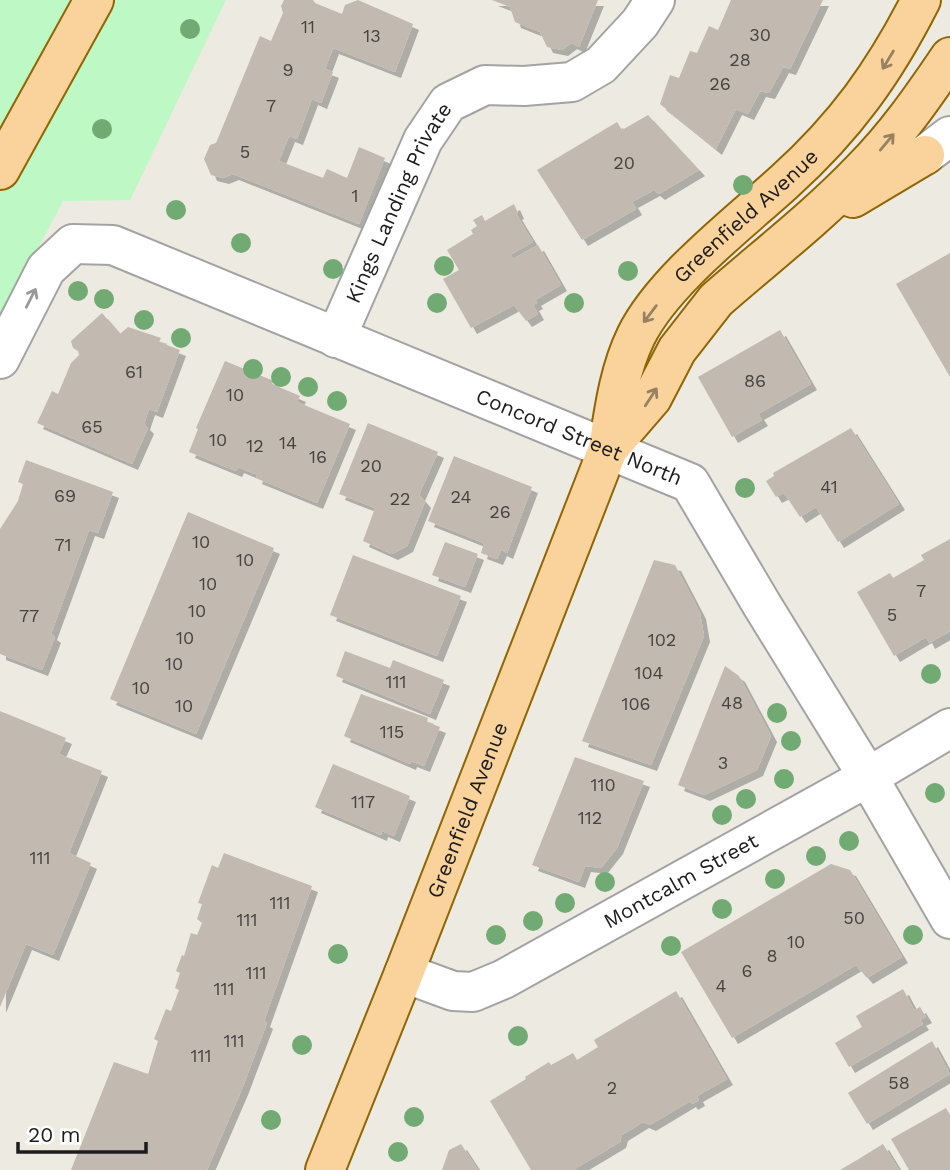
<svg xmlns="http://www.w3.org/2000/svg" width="950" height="1170" viewBox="0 0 950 1170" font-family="'Work Sans',sans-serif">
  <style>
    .park { fill: #bef8c5 }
    .building { fill: #c2b9b1; filter: url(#shadow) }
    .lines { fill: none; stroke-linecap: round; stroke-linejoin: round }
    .minor-casing { stroke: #a3a3a3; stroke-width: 42 }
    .major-casing { stroke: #906604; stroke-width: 42 }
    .minor { stroke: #fff; stroke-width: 38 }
    .major { stroke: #f9d39b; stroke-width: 38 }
    .tree { fill: #72aa74 }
    .oneway { stroke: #968162 }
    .oneway2 { stroke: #999 }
    .labels { text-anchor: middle; stroke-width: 7; stroke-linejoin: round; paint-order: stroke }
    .number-label { font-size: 18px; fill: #464341 }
    .street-label { font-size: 21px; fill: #1c1c1c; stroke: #fff }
  </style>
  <defs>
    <filter id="shadow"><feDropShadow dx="6" dy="6" stdDeviation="0" flood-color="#0004"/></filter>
  </defs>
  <rect width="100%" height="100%" fill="#edeae2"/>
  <path class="park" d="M0,0H226L130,200L63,201L0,320Z"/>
  <path class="building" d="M284,0H313L315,3L342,14L345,5L358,0L413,24L395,72L333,48L325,69L333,72L321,103L312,99L297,139L289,136L279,161L323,178L327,169L347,178L359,147L385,158L359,224L233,174L223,178L211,175L204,159L210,145L216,143L260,36L271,41L283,13L281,6Z
    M492,0H598L579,47L571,43L562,50L547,47L540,32L515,22L510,7Z
    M731,0H823L790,69L783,67L769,93L760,91L748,114L736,109L716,149L660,104L670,75L679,78L690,51L697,53L709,26L718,30Z
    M648,115L699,170L659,194L654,190L632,202L636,209L582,240L537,170L617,122L622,130Z
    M514,204L518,213L516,214L533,242L510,255L513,259L538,245L561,285L535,300L537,303L533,305L538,314L526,321L514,305L471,328L443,279L459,270L447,250L473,234L471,230L477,226L473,220L482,215L485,221Z
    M950,253V377L896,284Z
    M102,313L120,334L128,327L161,338L159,342L180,350L157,412L149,409L144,424L148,428L132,464L37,423L52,391L58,394L71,363L81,353L73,348L71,341Z
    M780,330L811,384L758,414L762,420L732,437L698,377Z
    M225,361L274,381L272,384L300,396L297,402L350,424L317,503L256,478L257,475L238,467L236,471L189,452L198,429L196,428Z
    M368,423L438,452L419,495L425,502L407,546L392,554L363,541L375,508L339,494Z
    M851,428L899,504L838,542L816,507L800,517L784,493L776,497L766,481L774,476L773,473Z
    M454,456L532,487L507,553L501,550L497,559L481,553L484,543L428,521Z
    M26,460L113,492L98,533L89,530L51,634L55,637L42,670L0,654V529L18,501L23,484L18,482Z
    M188,512L274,548L196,734L110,699Z
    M950,539V631L929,643L926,637L894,656L857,592L890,573L893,578L924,560L921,555Z
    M445,542L478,554L465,587L432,575Z
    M353,555L461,596L437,656L330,615Z
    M654,560L675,565L700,613L704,636L651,765L582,741Z
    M345,651L390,668L393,660L444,680L430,714L336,676Z
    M725,666L739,676L771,736L757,770L704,795L678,785Z
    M361,694L428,718L427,722L440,727L424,766L411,761L410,764L344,736Z
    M0,711L66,738L59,754L102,771L69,853L91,863L53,955L26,944L0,1007Z
    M575,757L644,781L617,848L601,868L585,866L579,882L532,865Z
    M333,764L410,796L394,836L382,831L381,835L315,807Z
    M224,853L312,886L264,1021L267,1023L242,1089L207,1170H71L114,1062L148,1074L158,1041L154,1039L166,1009L171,1011L179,990L175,988L180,973L176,971L182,955L184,956L191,933L197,935L202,923L197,919L202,904L198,903L212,865L218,868Z
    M831,864L850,870L902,957L867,978L856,965L732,1038L681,952Z
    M903,989L914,1010L920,1007L926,1017L920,1020L923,1024L849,1067L835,1043L862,1027L856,1016Z
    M676,991L727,1079L697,1096L699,1100L692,1104L690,1101L650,1125L643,1122L622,1135L620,1142L573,1170H531L490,1101L526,1079L525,1077L549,1062L551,1065L573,1053L577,1060L598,1047L594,1040Z
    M932,1041L950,1074L867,1124L848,1093Z
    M946,1108L950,1115V1170H909L891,1139Z
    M461,1144L478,1170H442L449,1150Z
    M883,1144L899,1170H840L857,1160Z"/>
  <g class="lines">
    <g class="minor-casing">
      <g id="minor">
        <path d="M925,155L950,136"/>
        <path id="s1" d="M336,338L423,140L448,103L485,85L524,86L572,82L601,65L640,23L655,0"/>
        <path id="s2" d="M0,359L46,269L73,244L113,245L690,483L762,605L868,777L950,919"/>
        <path id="s3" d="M404,973L453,991L473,992L504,979L868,777L950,728"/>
      </g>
    </g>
    <g class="major-casing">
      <g id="major">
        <path d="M0,170L94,0"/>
        <path d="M853,198L925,155"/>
        <path d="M608,449L652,398L677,350L716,300C765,257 816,218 861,171C895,137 923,97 950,57"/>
        <path id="s4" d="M325,1170L404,973L608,449C614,411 619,371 636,336C663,281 739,223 784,182C845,127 884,73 921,0"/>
      </g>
    </g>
    <use href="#minor" class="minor"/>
    <use href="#major" class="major"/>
  </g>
  <g class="tree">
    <circle cx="190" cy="29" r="10"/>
    <circle cx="102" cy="129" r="10"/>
    <circle cx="743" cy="185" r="10"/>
    <circle cx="176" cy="210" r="10"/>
    <circle cx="241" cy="243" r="10"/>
    <circle cx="444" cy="266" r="10"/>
    <circle cx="333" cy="269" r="10"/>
    <circle cx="628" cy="271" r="10"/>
    <circle cx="78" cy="291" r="10"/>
    <circle cx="104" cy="299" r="10"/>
    <circle cx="437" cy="303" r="10"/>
    <circle cx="574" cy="303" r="10"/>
    <circle cx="144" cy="320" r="10"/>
    <circle cx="181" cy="338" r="10"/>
    <circle cx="253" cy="369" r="10"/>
    <circle cx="281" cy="377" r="10"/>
    <circle cx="308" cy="387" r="10"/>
    <circle cx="337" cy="401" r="10"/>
    <circle cx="745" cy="488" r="10"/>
    <circle cx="931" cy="674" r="10"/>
    <circle cx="777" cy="713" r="10"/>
    <circle cx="791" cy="741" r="10"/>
    <circle cx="784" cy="779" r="10"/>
    <circle cx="935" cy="793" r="10"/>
    <circle cx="746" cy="799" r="10"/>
    <circle cx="722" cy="815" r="10"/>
    <circle cx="849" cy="841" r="10"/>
    <circle cx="816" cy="856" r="10"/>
    <circle cx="775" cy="879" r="10"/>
    <circle cx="605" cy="882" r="10"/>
    <circle cx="565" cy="903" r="10"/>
    <circle cx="722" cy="909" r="10"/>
    <circle cx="533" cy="921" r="10"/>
    <circle cx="496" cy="935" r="10"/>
    <circle cx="913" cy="935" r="10"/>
    <circle cx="671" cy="946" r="10"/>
    <circle cx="338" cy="954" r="10"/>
    <circle cx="518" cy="1036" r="10"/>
    <circle cx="302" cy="1045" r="10"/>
    <circle cx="414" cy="1117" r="10"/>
    <circle cx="271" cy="1120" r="10"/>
    <circle cx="398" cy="1152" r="10"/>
  </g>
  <defs><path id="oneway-shaft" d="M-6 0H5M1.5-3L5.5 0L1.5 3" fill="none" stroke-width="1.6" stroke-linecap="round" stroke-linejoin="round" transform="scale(1.75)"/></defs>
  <g class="oneway">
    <use href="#oneway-shaft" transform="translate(888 60) rotate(121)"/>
    <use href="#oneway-shaft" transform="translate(887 142) rotate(-50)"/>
    <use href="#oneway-shaft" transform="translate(650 314) rotate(127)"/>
    <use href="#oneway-shaft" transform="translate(651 397) rotate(-57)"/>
  </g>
  <use class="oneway2" href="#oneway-shaft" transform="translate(31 298) rotate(-63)"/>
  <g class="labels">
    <g class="number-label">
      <text x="308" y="33">11</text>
      <text x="760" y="41">30</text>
      <text x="372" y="42">13</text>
      <text x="740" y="66">28</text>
      <text x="288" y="76">9</text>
      <text x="720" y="90">26</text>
      <text x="271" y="112">7</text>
      <text x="245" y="158">5</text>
      <text x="624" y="169">20</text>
      <text x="355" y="202">1</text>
      <text x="134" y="378">61</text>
      <text x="755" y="387">86</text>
      <text x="235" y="401">10</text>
      <text x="92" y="433">65</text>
      <text x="218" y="446">10</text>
      <text x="288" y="449">14</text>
      <text x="255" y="452">12</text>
      <text x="318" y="463">16</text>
      <text x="371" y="472">20</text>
      <text x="829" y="493">41</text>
      <text x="65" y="502">69</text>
      <text x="461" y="503">24</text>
      <text x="400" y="505">22</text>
      <text x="500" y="518">26</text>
      <text x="201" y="548">10</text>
      <text x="63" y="551">71</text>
      <text x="245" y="566">10</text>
      <text x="208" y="590">10</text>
      <text x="921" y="597">7</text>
      <text x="197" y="617">10</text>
      <text x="892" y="621">5</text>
      <text x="29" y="622">77</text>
      <text x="185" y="644">10</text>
      <text x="662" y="646">102</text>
      <text x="174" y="670">10</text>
      <text x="649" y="679">104</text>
      <text x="396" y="688">111</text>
      <text x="141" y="694">10</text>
      <text x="732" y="709">48</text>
      <text x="636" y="710">106</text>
      <text x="184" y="712">10</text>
      <text x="392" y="738">115</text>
      <text x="723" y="769">3</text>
      <text x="603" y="791">110</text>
      <text x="363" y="808">117</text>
      <text x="590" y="824">112</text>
      <text x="40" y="864">111</text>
      <text x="280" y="909">111</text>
      <text x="854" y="924">50</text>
      <text x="247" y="926">111</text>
      <text x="796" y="948">10</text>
      <text x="772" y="962">8</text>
      <text x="747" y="977">6</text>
      <text x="256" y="979">111</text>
      <text x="721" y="992">4</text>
      <text x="224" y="995">111</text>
      <text x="234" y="1047">111</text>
      <text x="201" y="1062">111</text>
      <text x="899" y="1089">58</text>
      <text x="612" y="1094">2</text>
    </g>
    <g class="street-label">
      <text dy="7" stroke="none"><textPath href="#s1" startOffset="149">Kings Landing Private</textPath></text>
      <text dy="7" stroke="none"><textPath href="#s4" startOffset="1055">Greenfield Avenue</textPath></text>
      <text dy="7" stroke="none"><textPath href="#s2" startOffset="682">Concord Street North</textPath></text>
      <text dy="7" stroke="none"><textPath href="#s4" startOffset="387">Greenfield Avenue</textPath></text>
      <text dy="7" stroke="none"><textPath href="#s3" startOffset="308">Montcalm Street</textPath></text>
    </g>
  </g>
  <path d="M18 1142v10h128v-10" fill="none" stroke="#1c1c1c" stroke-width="3.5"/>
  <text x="28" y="1142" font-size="21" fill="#1c1c1c" stroke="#ffffff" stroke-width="5" paint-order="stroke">20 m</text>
</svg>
